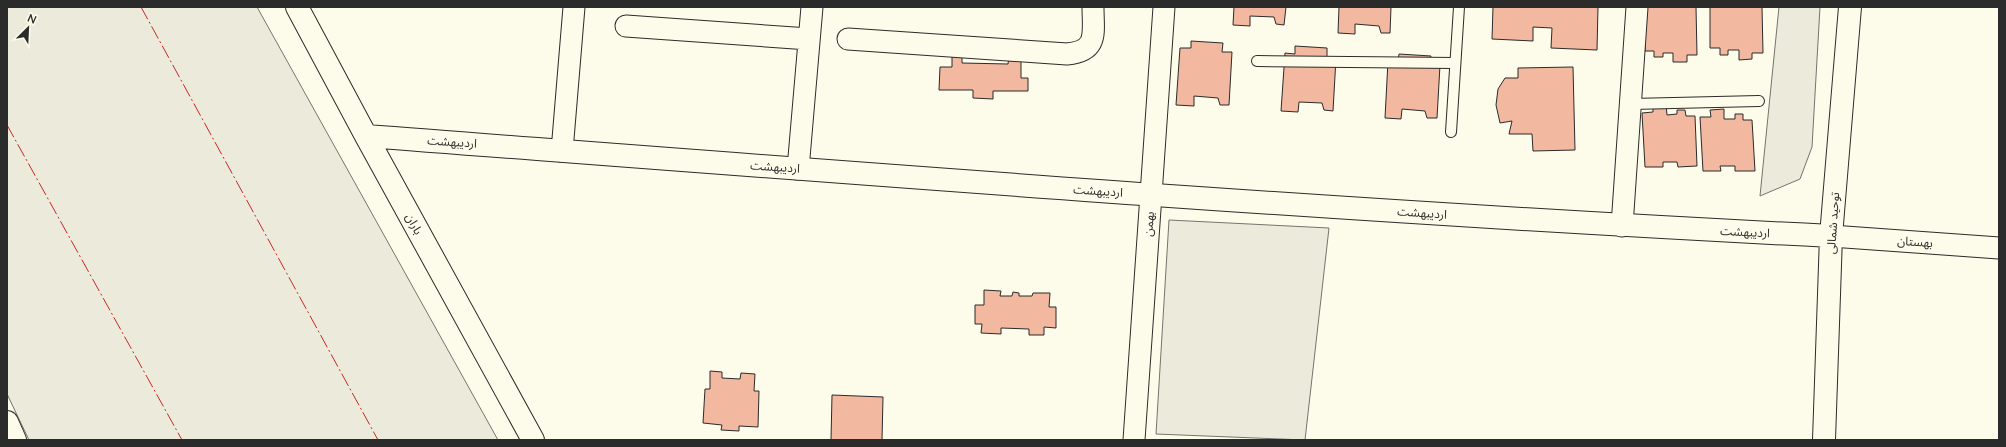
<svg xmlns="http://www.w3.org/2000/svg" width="2006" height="447" viewBox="0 0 2006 447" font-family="Lato,'Noto Sans Arabic',sans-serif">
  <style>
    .green { fill: #ecebdb; stroke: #74746e }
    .building { fill: #f2b8a0; stroke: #2b2b2b }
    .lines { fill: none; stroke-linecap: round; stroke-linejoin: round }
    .lane-casing { stroke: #2b2b2b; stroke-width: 12 }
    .street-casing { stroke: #2b2b2b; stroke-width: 23 }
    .secondary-casing { stroke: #2b2b2b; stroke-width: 24 }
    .primary-casing { stroke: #2b2b2b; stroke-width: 24 }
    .lane { stroke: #fdfbea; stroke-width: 10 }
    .street { stroke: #fdfbea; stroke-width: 21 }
    .secondary { stroke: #fdfbea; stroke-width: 22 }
    .primary { stroke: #fdfbea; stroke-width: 22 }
    .power { stroke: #c62828; stroke-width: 1; stroke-dasharray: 14 3 2 3; stroke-linecap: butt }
    .labels { text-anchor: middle; stroke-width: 3; stroke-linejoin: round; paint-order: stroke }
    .street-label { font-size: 12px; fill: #2b2b2b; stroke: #fdfbea }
  </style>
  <rect width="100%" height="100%" fill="#fdfbea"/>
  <path class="green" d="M7,7H257L498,440H29L7,394Z
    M1779,7H1820L1812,147L1800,179L1760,196Z
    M1169,220L1329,228L1305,440L1156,434Z"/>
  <path class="building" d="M1234,7H1286L1284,25L1276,24L1274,17L1250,16V26L1233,25Z
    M1339,7H1391L1390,33H1381L1379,26L1355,24V34L1338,33Z
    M1493,7H1598L1597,50L1551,48L1552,28L1533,27V41L1492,39Z
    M1644,7H1696L1697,55H1687V62H1673V53H1663V57H1654V51H1645Z
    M1710,7H1762L1763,53H1752V59L1739,60V50H1728V55H1720V48H1710Z
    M1191,41L1223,43L1222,52H1232L1229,105H1220L1218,98L1194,96V106L1176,105L1180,48H1191Z
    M1295,46L1327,48V57L1336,58L1333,111L1324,110L1322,103L1299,102L1298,112L1281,111L1285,53L1295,54Z
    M952,53L962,54V63L1008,64L1009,56H1021V78H1028V91H993V99L973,98V90H939L940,67H952Z
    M1399,54L1431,56L1430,65H1440L1437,118H1427L1425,111L1402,109L1401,119L1385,118L1388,61H1398Z
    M1573,67L1575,150L1533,151L1532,134H1509L1512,121L1500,123L1496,105L1498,89L1505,78H1518V68Z
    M1666,105L1667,115L1677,114V110H1685L1686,116H1695L1697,166L1678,167L1677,162H1663V167H1645L1642,113L1653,112V106Z
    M1724,109V119H1735V114H1743V120H1752L1755,171H1735V166H1720L1721,171H1703L1700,117H1711L1710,110Z
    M984,290L1001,291L1000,296H1012L1013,292L1019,293V296H1032L1033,293H1050L1049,307H1056V328L1044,327V335H1029V329L1001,328V334L981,333L982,324H975V305H984Z
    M710,371L722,372V378L740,379L741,373L755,374L754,391H759L758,427L739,426V431L721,430L722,425L703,423L705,389H710Z
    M832,395L883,397L882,440H831Z"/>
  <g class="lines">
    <g class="lane-casing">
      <path id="lane" d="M1257,61L1455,63
        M1631,104L1759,101
        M1451,132L1459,7"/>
    </g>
    <g class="street-casing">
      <path id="street" d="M626,26L809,39
        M848,39L1067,54C1099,51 1093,33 1093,7
        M562,151L574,7
        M798,169L812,7
        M1622,226L1637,7
        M1831,236L1999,248
        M1134,440L1164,7"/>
    </g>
    <g class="secondary-casing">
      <path id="secondary" d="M297,7L366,136L533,440
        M366,136C854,173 1342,212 1831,236
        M1824,440L1831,236L1850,7"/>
    </g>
    <g class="primary-casing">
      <path id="primary" d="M7,422L15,440"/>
    </g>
    <use href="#lane" class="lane"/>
    <use href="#street" class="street"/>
    <use href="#secondary" class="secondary"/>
    <use href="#primary" class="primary"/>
    <path class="power" d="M141,7L378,440
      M7,125L182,440"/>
  </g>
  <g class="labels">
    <g class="street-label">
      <text transform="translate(452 142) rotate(4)" y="4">اردیبهشت</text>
      <text transform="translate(775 167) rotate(4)" y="4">اردیبهشت</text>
      <text transform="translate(1098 191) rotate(4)" y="4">اردیبهشت</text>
      <text transform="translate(1422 213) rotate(4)" y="4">اردیبهشت</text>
      <text transform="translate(1833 223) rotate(-86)" y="4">توحید شمالی</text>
      <text transform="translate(414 224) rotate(61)" y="4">باران</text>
      <text transform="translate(1149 224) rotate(-86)" y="4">بهمن</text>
      <text transform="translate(1745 232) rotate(3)" y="4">اردیبهشت</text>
      <text transform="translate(1915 242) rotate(4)" y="4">بهستان</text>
    </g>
  </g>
  <rect width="2006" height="447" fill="none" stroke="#2b2b2b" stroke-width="16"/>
  <g transform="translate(28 28) rotate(24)" stroke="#fdfbea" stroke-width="3" paint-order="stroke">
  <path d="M0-3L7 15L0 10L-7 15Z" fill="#2b2b2b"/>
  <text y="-6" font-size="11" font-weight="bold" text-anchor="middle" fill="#2b2b2b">N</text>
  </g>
</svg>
